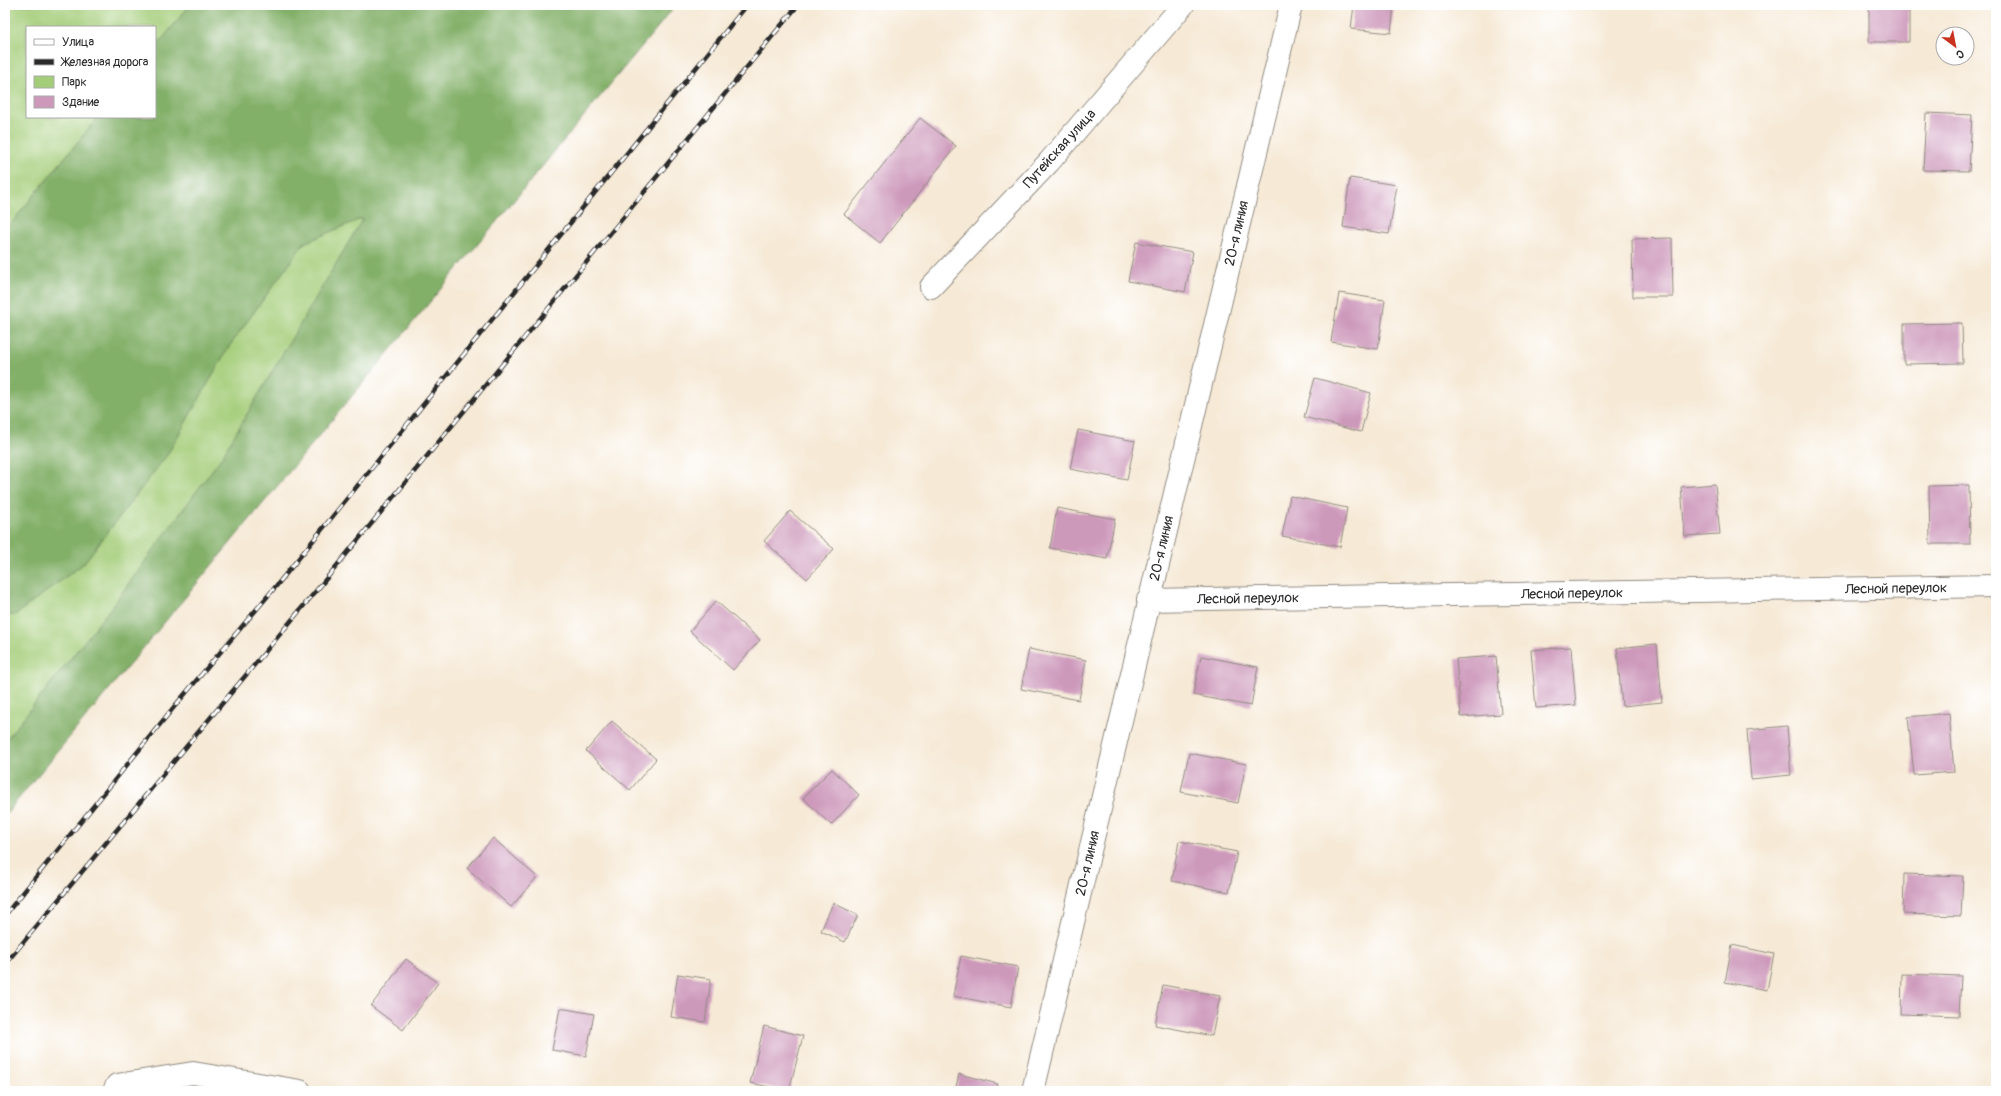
<svg xmlns="http://www.w3.org/2000/svg" width="2001" height="1096" viewBox="0 0 2001 1096" font-family="Pangolin,sans-serif">
  <style>
    .green { fill: #a4cd79; stroke: #687c52 }
    .forest { fill: #83b069; stroke: #576e4a }
    .building { fill: #cd99bb }
    .lines { fill: none; stroke-linecap: round; stroke-linejoin: round }
    .street-casing { stroke: #908a80; stroke-width: 24 }
    .path { stroke: #908a80; stroke-width: 2.5; stroke-dasharray: 3 3; stroke-linecap: butt }
    .street { stroke: #fff; stroke-width: 22 }
    .rail-casing { stroke: #2b2b2b; stroke-width: 4.5 }
    .rail { stroke: #fff; stroke-width: 3; stroke-dasharray: 9; stroke-linecap: butt }
    .labels { text-anchor: middle; stroke-width: 4; stroke-linejoin: round; paint-order: stroke }
    .street-label { font-size: 14px; fill: #2b2b2b; stroke: #fff }
  </style>
  <rect width="100%" height="100%" fill="#fff"/>
  <filter id="ink" filterUnits="userSpaceOnUse"><feTurbulence type="fractalNoise" baseFrequency=".025" numOctaves="2"/><feDisplacementMap in="SourceGraphic" scale="8" xChannelSelector="R" yChannelSelector="G"/><feConvolveMatrix kernelMatrix="1 2 1 2 8 2 1 2 1" color-interpolation-filters="sRGB"/></filter>
  <filter id="wash" filterUnits="userSpaceOnUse"><feTurbulence type="fractalNoise" baseFrequency=".012" numOctaves="4" result="noise"/><feDisplacementMap in="SourceGraphic" scale="16" xChannelSelector="R" yChannelSelector="G"/><feGaussianBlur stdDeviation="0.9" result="paint"/><feColorMatrix in="noise" values="0 0 0 0 0 0 0 0 0 0 0 0 0 0 0 0 0 1.4 0 .05"/><feComposite in="paint" operator="in"/></filter>
  <g filter="url(#wash)">
    <rect width="100%" height="100%" fill="#f6e9d5"/>
    <path class="green" d="M5,5H190L155,48V27H27V117H98L5,231Z
      M364,217L222,458L107,613L5,741V615H15L83,564L167,455L228,348L304,243Z"/>
    <path class="forest" d="M190,5H676L5,815V741L107,613L221,458L363,218L304,243L228,348L167,455L83,564L15,615H5V231L98,117H155V48Z"/>
    <g id="blocks">
      <path class="building" d="M1354,5H1394L1391,33L1351,29Z
        M1869,5H1909V42H1869Z
        M1926,113L1972,115L1969,171L1923,170Z
        M920,118L956,146L880,243L844,214Z
        M1350,178L1397,185L1389,234L1343,227Z
        M1672,238L1673,297H1633L1632,239Z
        M1136,242L1193,252L1185,292L1128,281Z
        M1339,293L1385,300L1378,349L1331,342Z
        M1962,323L1963,363L1904,364V324Z
        M1315,378L1371,393L1361,432L1304,417Z
        M1078,430L1135,441L1127,480L1070,469Z
        M1715,484L1720,534L1685,536L1681,487Z
        M1969,485L1970,544H1930L1929,486Z
        M1290,496L1347,508L1340,547L1282,536Z
        M1057,508L1115,519L1107,559L1050,548Z
        M790,511L834,549L807,579L764,541Z
        M716,601L760,640L733,670L690,631Z
        M1657,644L1662,702L1622,706L1617,648Z
        M1571,647L1576,705L1536,708L1531,650Z
        M1029,649L1086,660L1079,700L1021,689Z
        M1201,656L1258,667L1251,706L1193,695Z
        M1496,656L1501,714L1461,717L1456,659Z
        M1949,713L1954,772L1914,775L1908,717Z
        M612,721L656,759L630,790L586,751Z
        M1787,726L1791,775L1751,779L1747,730Z
        M1189,753L1246,764L1238,803L1181,792Z
        M832,769L859,795L831,825L803,798Z
        M493,838L537,877L511,907L467,868Z
        M1179,841L1237,852L1229,892L1172,881Z
        M1904,874L1963,876L1961,916L1903,914Z
        M833,903L858,915L845,942L821,931Z
        M1732,945L1774,954L1767,990L1725,982Z
        M961,956L1018,967L1011,1007L953,996Z
        M406,959L438,983L403,1030L371,1006Z
        M678,974L711,979L705,1022L671,1017Z
        M1902,974L1961,976L1959,1016L1901,1014Z
        M1163,985L1220,996L1212,1036L1155,1025Z
        M560,1008L594,1014L586,1056L552,1050Z
        M764,1026L803,1036L789,1091L750,1083Z
        M959,1074L998,1084L996,1091H955Z"/>
    </g>
  </g>
  <g filter="url(#ink)">
    <use href="#blocks" fill-opacity="0" stroke="#908a80" stroke-width="1"/>
    <g class="lines">
      <g class="street-casing">
        <path id="street" d="M931,287L1049,162L1183,5
          M1148,600L1996,586
          M114,1091L117,1085L193,1073L300,1091
          M1033,1091L1291,5"/>
      </g>
      <path class="path" d="M5,1086L8,1091"/>
      <use href="#street" class="street"/>
      <g class="rail-casing">
        <path id="rail" d="M5,915L174,707L277,585L747,5
          M5,964L321,585L798,5"/>
      </g>
      <use href="#rail" class="rail"/>
    </g>
  </g>
  <g class="labels">
    <g class="street-label">
      <text transform="translate(1059 148) rotate(-48)" y="5">Путейская улица</text>
      <text transform="translate(1236 233) rotate(-77)" y="5">20-я линия</text>
      <text transform="translate(1161 548) rotate(-77)" y="5">20-я линия</text>
      <text transform="translate(1896 588) rotate(-1)" y="5">Лесной переулок</text>
      <text transform="translate(1572 593) rotate(-1)" y="5">Лесной переулок</text>
      <text transform="translate(1248 598) rotate(-1)" y="5">Лесной переулок</text>
      <text transform="translate(1087 863) rotate(-77)" y="5">20-я линия</text>
    </g>
  </g>
  <rect width="2001" height="1096" fill="none" stroke="#fff" stroke-width="20"/>
  <rect x="26" y="26" width="130" height="92" fill="#ffffff" stroke="#aaaaaa"/>
  <rect x="34" y="39" width="20" height="6" fill="#ffffff" stroke="#aaaaaa"/>
  <text x="62" y="46" font-size="12" fill="#2b2b2b">Улица</text>
  <rect x="34" y="59" width="20" height="6" fill="#2b2b2b" stroke="#aaaaaa"/>
  <text x="62" y="66" font-size="12" fill="#2b2b2b">Железная дорога</text>
  <rect x="34" y="76" width="20" height="12" fill="#a4cd79" stroke="#aaaaaa"/>
  <text x="62" y="86" font-size="12" fill="#2b2b2b">Парк</text>
  <rect x="34" y="96" width="20" height="12" fill="#cd99bb" stroke="#aaaaaa"/>
  <text x="62" y="106" font-size="12" fill="#2b2b2b">Здание</text>
  <g transform="translate(1955 46) rotate(148)"><circle r="19" fill="#ffffff" stroke="#aaaaaa"/>
  <path d="M0-3L7 15L0 10L-7 15Z" fill="#c8321e"/>
  <text y="-6" font-size="11" font-weight="bold" text-anchor="middle" fill="#2b2b2b">С</text>
  </g>
</svg>
